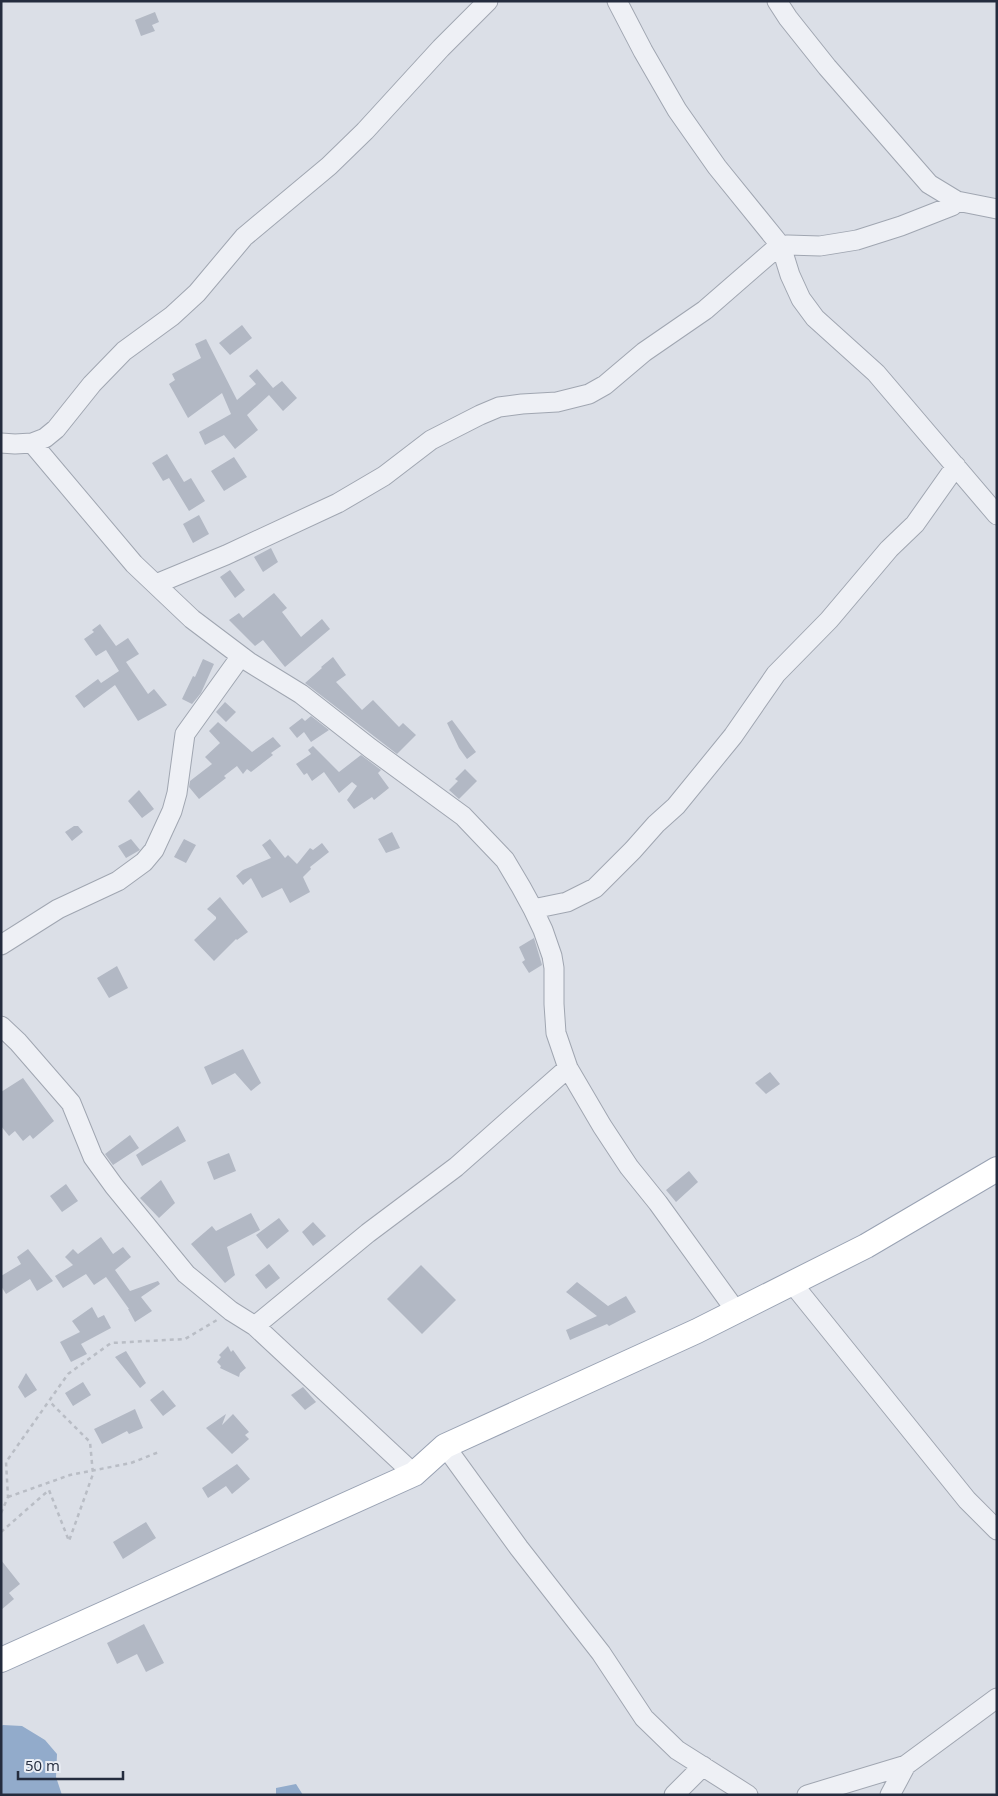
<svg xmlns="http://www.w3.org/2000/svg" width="998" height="1796" viewBox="0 0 998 1796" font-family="'Open Sans',sans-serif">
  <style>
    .water { fill: #92abcb }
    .building { fill: #b2b8c4 }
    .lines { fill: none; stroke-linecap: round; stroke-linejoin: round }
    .minor-casing { stroke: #a0a6b1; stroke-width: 21 }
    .major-casing { stroke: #99a2b3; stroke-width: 26 }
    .path { stroke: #b9bdc5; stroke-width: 2.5; stroke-dasharray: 4 4; stroke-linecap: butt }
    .minor { stroke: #eef0f5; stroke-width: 19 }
    .major { stroke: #fff; stroke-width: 24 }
  </style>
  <rect width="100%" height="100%" fill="#dbdfe7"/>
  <path class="water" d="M3,1725L22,1726L45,1740L57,1754L56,1777L62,1795H1V1726Z
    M296,1784L303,1795H276V1788Z"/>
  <path class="building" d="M155,12L159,22L152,25L155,31L141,36L135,20Z
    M242,325L252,338L230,355L219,343Z
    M206,339L237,400L256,384L249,376L257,369L273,388L282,381L297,398L283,411L269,395L247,415L258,430L235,449L224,435L205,445L199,432L231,414L222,393L188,418L169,384L175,380L172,374L201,358L195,344Z
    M167,454L184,482L191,478L205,501L189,511L169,478L163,481L152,463Z
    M234,457L247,477L224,491L211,471Z
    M199,515L209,534L193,543L183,524Z
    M271,548L278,562L263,572L254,557Z
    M230,570L245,590L235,598L220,577Z
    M274,593L287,608L282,612L301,637L322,619L330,629L285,667L263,640L255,646L229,620L239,613L243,618Z
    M100,624L116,646L128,638L139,654L126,662L148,694L154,689L167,705L138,721L115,685L84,708L75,696L98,679L101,683L119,671L106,650L96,656L84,639L94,632L92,630Z
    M333,657L346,675L336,682L362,710L373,700L399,727L403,723L416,735L397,754L305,683L322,668L321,667Z
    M203,659L214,664L201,693L192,704L182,699L193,676L195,677Z
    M225,702L236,712L226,722L216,712Z
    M311,716L329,730L311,742L304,732L297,738L289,728L302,718L305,721Z
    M452,720L476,752L467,759L459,748L447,723Z
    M218,722L252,752L273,737L281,746L271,753L273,755L251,772L247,769L243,774L237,766L224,776L226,778L199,799L189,787L190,781L212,764L205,757L220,743L209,731Z
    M313,746L339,772L361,755L381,770L378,773L389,788L374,800L372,797L354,809L347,800L357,786L352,782L339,793L324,772L312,781L307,773L304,775L296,764L311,754L308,750Z
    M465,769L477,781L459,799L449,790L458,781L455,779Z
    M139,790L154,809L142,818L128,801Z
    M74,826H78L83,832L72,841L65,832Z
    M392,832L400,848L386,853L378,839Z
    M131,839L140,850L126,858L118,846Z
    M184,839L196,845L186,863L174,857Z
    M270,839L285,858L288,855L297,864L310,848L313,850L322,843L329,852L310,867L311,869L303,877L310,892L290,903L282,888L262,898L251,878L243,885L236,876L243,870L271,858L262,845Z
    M220,897L248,932L237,940L236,939L214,961L194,940L216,919V917L207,909Z
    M534,938L542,965L529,973L522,962L525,960L519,947Z
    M117,966L128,988L109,998L97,978Z
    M243,1049L261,1083L251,1091L235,1073L212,1085L204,1067Z
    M770,1072L780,1084L766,1094L755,1083Z
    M23,1078L54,1121L33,1139L30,1135L23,1141L15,1131L9,1136L1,1126V1092Z
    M178,1126L186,1141L142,1166L136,1155Z
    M130,1135L139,1148L113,1165L105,1154Z
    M229,1153L236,1171L214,1180L207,1162Z
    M689,1171L698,1182L676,1202L666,1190Z
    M161,1180L175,1203L159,1218L140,1198Z
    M66,1184L78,1201L62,1212L50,1196Z
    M251,1213L260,1230L227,1247L235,1275L225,1283L191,1244L212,1226L216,1231Z
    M279,1218L289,1231L267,1249L256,1235Z
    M313,1222L326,1236L313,1246L302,1232Z
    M101,1237L113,1254L123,1247L131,1257L115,1270L130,1291L158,1281L160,1284L141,1297L152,1311L135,1322L128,1309H129L106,1277L94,1285L86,1274L63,1288L55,1276L73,1265L65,1257L73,1249L78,1254Z
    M28,1249L53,1281L37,1291L30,1279L6,1294L1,1286V1276L21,1264L17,1257Z
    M269,1264L280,1278L266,1289L255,1275Z
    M421,1265L456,1300L422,1334L387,1299Z
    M577,1282L608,1306L626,1296L636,1312L609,1326L607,1324L570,1340L566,1330L597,1316L566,1292Z
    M92,1307L98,1318L104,1315L111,1328L81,1344L87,1354L71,1362L60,1342L80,1332L72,1321Z
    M228,1346L231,1352L233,1350L246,1368L240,1373L239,1377L220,1368L221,1366L217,1362L221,1357L219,1355Z
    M126,1351L146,1383L140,1388L115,1357Z
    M26,1373L37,1390L25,1398L18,1387Z
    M83,1382L91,1395L73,1406L65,1393Z
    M303,1387L316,1402L305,1410L291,1395Z
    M163,1390L176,1406L163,1416L150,1400Z
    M135,1409L143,1428L129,1434L127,1431L102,1444L94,1429Z
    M226,1414L222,1425L233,1414L249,1432L245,1435L249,1439L232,1454L206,1428Z
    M237,1464L250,1479L232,1494L226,1486L208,1498L202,1488Z
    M146,1522L156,1538L123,1559L113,1542Z
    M1,1560L20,1584L9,1593L14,1599L1,1610Z
    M144,1624L164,1663L146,1672L137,1654L117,1664L107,1643Z"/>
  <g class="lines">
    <g class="minor-casing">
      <path id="minor" d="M617,1L643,51L677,110L717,167L781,246L790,275L801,299L815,318L876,373L997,515
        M777,1L788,18L827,67L929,184L957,201L997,209
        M1,443L15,444L32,443L45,438L56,429L92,384L124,351L172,316L197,293L244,237L329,166L365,131L441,48L488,1
        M32,443L134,564L192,619L249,662L301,694L370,748L463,816L505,860L521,887L533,909L543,930L552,956L554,968V1004L556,1033L568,1068L602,1126L629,1167L658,1203L736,1311
        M156,584L226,555L338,503L384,476L431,440L480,415L499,407L522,404L557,402L589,394L605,385L644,352L705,310L774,250L781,246L788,245L820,246L857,240L901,226L952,206L957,201
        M533,909L567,902L595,888L633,850L656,824L676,806L733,736L776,674L829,620L889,549L915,524L956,466
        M1,945L58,909L118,881L144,862L154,850L172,811L177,793L185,734L241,656
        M1,1026L18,1042L71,1103L93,1157L114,1186L186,1274L231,1311L255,1326L414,1474
        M792,1283L967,1500L997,1530
        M255,1326L368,1233L456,1167L568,1068
        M445,1446L519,1548L601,1653L644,1718L677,1750L748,1795
        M674,1795L703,1766
        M807,1795L906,1765L997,1698
        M890,1795L906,1765"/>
    </g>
    <g class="major-casing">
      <path id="major" d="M1,1660L414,1474L445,1446L697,1331L866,1246L997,1169"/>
    </g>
    <path class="path" d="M8,1497L70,1475L131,1463L159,1452
      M1,1513L8,1497L6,1462L68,1374L111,1343L185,1339L217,1320
      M1,1532L49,1490L69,1541L93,1474L90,1442L49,1401"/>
    <use href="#minor" class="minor"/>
    <use href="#major" class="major"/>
  </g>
  <rect width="998" height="1796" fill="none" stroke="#242c3e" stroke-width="5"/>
  <path d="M18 1771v8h105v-8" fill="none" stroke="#242c3e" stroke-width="2.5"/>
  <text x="25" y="1771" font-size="15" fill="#242c3e" stroke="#eaeef5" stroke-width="4" paint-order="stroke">50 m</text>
</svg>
